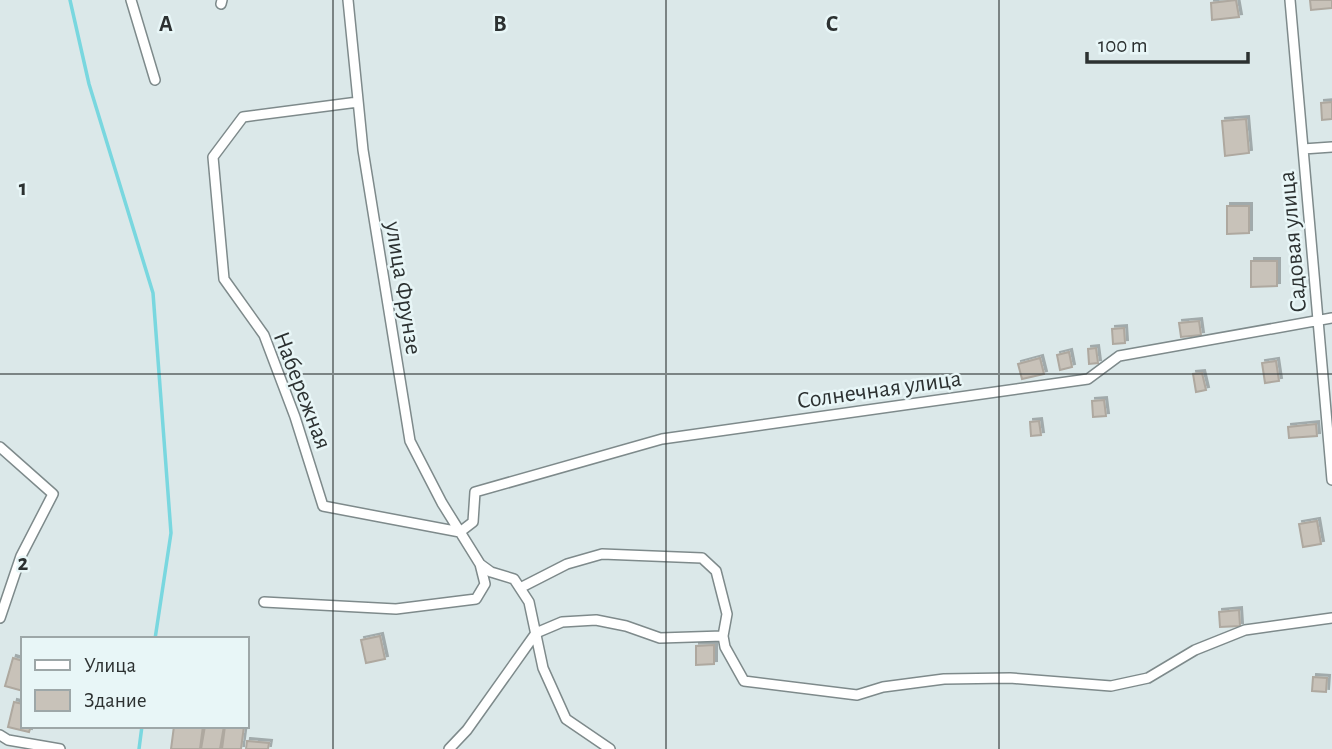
<svg xmlns="http://www.w3.org/2000/svg" width="1332" height="749" viewBox="0 0 1332 749" font-family="'Alegreya Sans',sans-serif">
  <style>
    .lines { fill: none; stroke-linecap: round; stroke-linejoin: round }
    .stream { stroke: #79d7df; stroke-width: 3.5 }
    .building { fill: #c8c2b9; stroke: #aea89f; stroke-width: 2; filter: url(#shadow) }
    .minor-casing { stroke: #7e8a8b; stroke-width: 12 }
    .minor { stroke: #fff; stroke-width: 9 }
    .grid { fill: none; stroke: #2c3131; stroke-width: 2; stroke-opacity: 0.55 }
    .labels { text-anchor: middle; stroke-width: 5; stroke-linejoin: round; paint-order: stroke }
    .street-label { font-size: 24px; fill: #2c3131; stroke: #e8f6f7 }
    .grid-label { font-size: 23px; text-anchor: middle; font-weight: bold; fill: #2c3131; stroke: #e8f6f7; stroke-width: 5; stroke-linejoin: round; paint-order: stroke }
  </style>
  <defs>
    <filter id="shadow"><feDropShadow dx="3" dy="-3" stdDeviation="0" flood-color="#0004"/></filter>
  </defs>
  <rect width="100%" height="100%" fill="#dbe8e9"/>
  <g class="lines">
    <path class="stream" d="M70,0L89,84L153,293L171,533L155,639
      M139,749L142,726"/>
  </g>
  <path class="building" d="M1236,0L1239,17L1212,20L1211,3Z
    M1310,0H1332V8L1311,10Z
    M1332,102V119L1322,120L1321,103Z
    M1246,119L1249,153L1225,156L1222,121Z
    M1227,206H1249V233L1227,234Z
    M1251,261H1277V286L1251,287Z
    M1199,321L1201,335L1181,337L1179,323Z
    M1124,328L1125,343L1113,344L1112,329Z
    M1096,348L1098,363L1089,364L1088,349Z
    M1069,352L1072,367L1060,370L1057,355Z
    M1040,358L1044,374L1022,379L1018,364Z
    M1276,361L1279,381L1265,383L1262,363Z
    M1202,373L1206,390L1196,392L1193,374Z
    M1104,400L1106,416L1093,417L1092,401Z
    M1039,421L1041,435L1031,436L1030,422Z
    M1316,424L1317,436L1289,438L1288,427Z
    M1317,521L1321,544L1303,547L1299,524Z
    M1239,610L1240,626L1220,627L1219,612Z
    M380,636L385,659L366,663L361,640Z
    M714,645V664L696,665V646Z
    M13,658L23,661V691L5,686Z
    M1313,677L1327,678L1326,692L1312,691Z
    M14,702L23,704V726H31L29,732L8,727Z
    M174,726H203L200,749H171Z
    M205,726H224L220,749H201Z
    M225,726H244L241,749H222Z
    M247,741L269,743L268,749H246Z"/>
  <g class="lines">
    <g class="minor-casing">
      <path id="minor" d="M131,0L155,80
        M1290,0L1332,480
        M221,4L222,0
        M358,102L243,117L213,157L224,279L264,335L295,417L323,506L460,532L473,522L475,492L662,439L1088,379L1119,356L1332,318
        M1303,149L1332,147
        M0,447L53,494L21,556L0,618
        M480,564L491,572L514,579L529,602L543,668L566,719L610,749
        M264,602L396,609L476,599L485,584L480,564L442,503L410,441L363,150L348,0
        M723,636L725,647L744,681L857,695L883,687L944,679L1010,678L1111,686L1148,678L1195,650L1245,630L1332,618
        M0,735L8,740L60,749
        M449,749L467,730L536,633L562,622L596,620L626,626L660,638L723,636L727,614L716,571L702,558L602,554L567,564L520,588"/>
    </g>
    <use href="#minor" class="minor"/>
  </g>
  <path class="grid" d="M333,0V749M666,0V749M999,0V749M0,374H1332"/>
  <g class="labels">
    <g class="street-label">
      <text transform="translate(1292 242) rotate(-95)" y="8">Садовая улица</text>
      <text transform="translate(404 288) rotate(81)" y="8">улица Фрунзе</text>
      <text transform="translate(879 389) rotate(-8)" y="8">Солнечная улица</text>
      <text transform="translate(303 390) rotate(69)" y="8">Набережная</text>
    </g>
  </g>
  <g class="grid-label">
    <text x="166" y="31">A</text>
    <text x="500" y="31">B</text>
    <text x="832" y="31">C</text>
    <text x="23" y="195">1</text>
    <text x="23" y="570">2</text>
  </g>
  <rect x="21" y="637" width="228" height="91" fill="#e8f6f7" stroke="#9da7a8" stroke-width="2"/>
  <rect x="35" y="660" width="35" height="10" fill="#ffffff" stroke="#9da7a8" stroke-width="2"/>
  <text x="84" y="672" font-size="21" fill="#2c3131">Улица</text>
  <rect x="35" y="690" width="35" height="21" fill="#c8c2b9" stroke="#9da7a8" stroke-width="2"/>
  <text x="84" y="707" font-size="21" fill="#2c3131">Здание</text>
  <path d="M1087 52v10h161v-10" fill="none" stroke="#2c3131" stroke-width="3.5"/>
  <text x="1098" y="52" font-size="21" fill="#2c3131" stroke="#e8f6f7" stroke-width="5" paint-order="stroke">100 m</text>
</svg>
